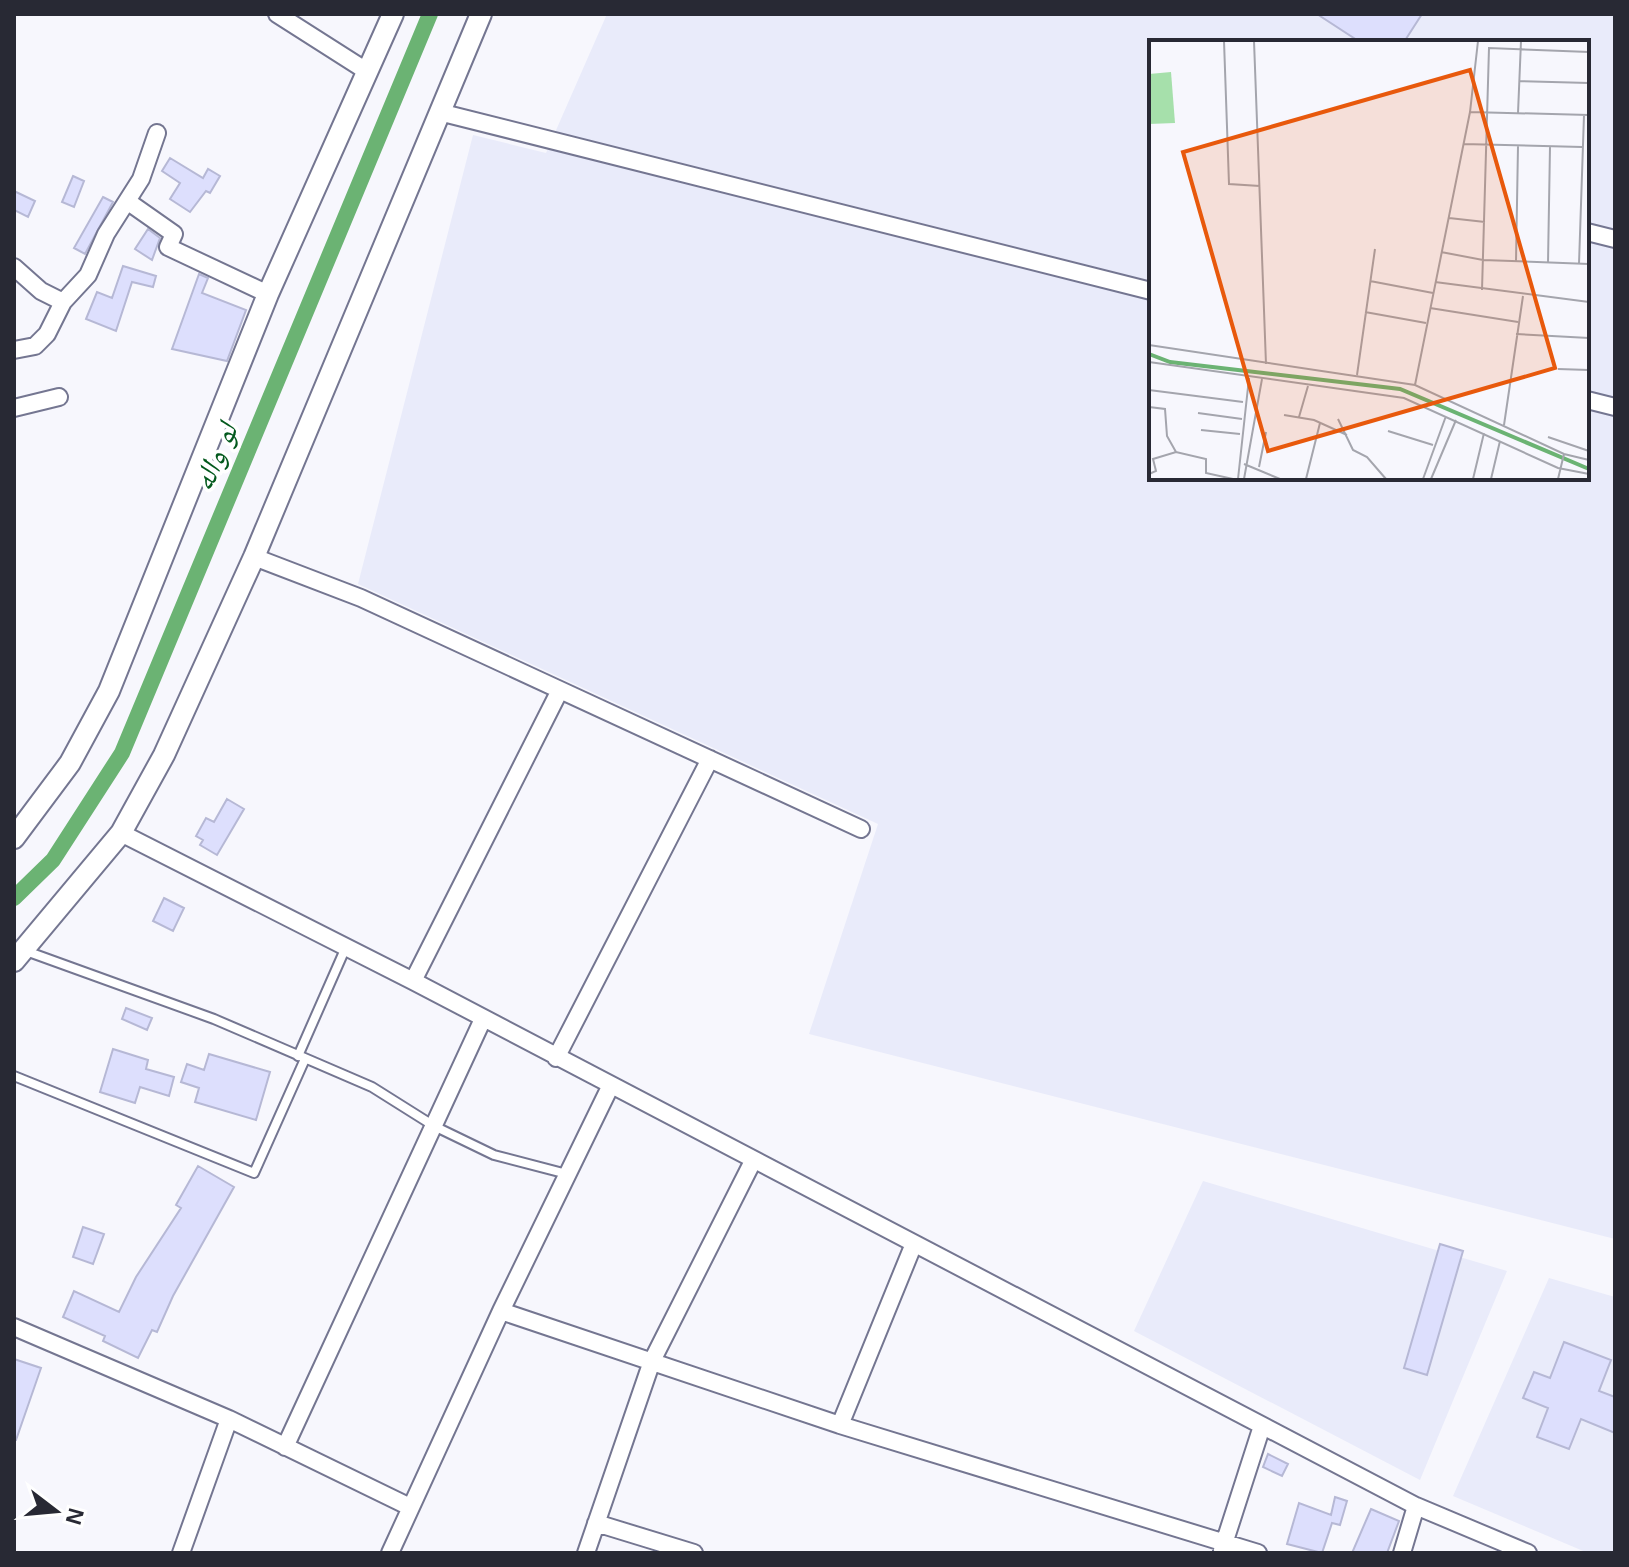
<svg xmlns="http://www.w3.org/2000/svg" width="1629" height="1567" viewBox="0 0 1629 1567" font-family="Arial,'Noto Naskh Arabic',sans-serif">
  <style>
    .built { fill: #e9ebfa; fill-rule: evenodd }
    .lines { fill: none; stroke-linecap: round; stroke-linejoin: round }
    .canal { stroke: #6bb373; stroke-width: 16 }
    .building { fill: #dddffd; stroke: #b6b8d5; stroke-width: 2 }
    .service-casing { stroke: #747691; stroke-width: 12 }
    .minor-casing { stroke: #747691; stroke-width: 20 }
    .tertiary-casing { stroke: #747691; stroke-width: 24 }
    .service { stroke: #fff; stroke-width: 8 }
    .minor { stroke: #fff; stroke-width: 16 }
    .tertiary { stroke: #fff; stroke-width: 20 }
    .labels { text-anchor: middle; stroke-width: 7; stroke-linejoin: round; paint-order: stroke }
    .water-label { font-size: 30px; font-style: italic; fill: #03591d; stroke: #fff }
    .inset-river { fill: none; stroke: #6bb373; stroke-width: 4 }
    .inset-road { fill: none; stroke: #a4a5ad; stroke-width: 2 }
    .view { fill: #e8590c; fill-opacity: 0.15; stroke: #e8590c; stroke-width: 4 }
    .inset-edge { fill: none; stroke: #282934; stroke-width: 4 }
  </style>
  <rect width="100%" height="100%" fill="#f7f7fd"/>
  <path class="built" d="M607,14H1615V1239L809,1034L878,824L358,584L473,135L546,153ZM1151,42H1587V478H1151Z
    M1203,1181L1507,1271L1420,1480L1134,1331Z
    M1549,1278L1615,1297V1553H1588L1453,1496Z"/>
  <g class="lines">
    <path class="canal" d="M14,898L53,860L122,753L430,14"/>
  </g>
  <path class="building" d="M1317,14H1422L1404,42H1360Z
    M170,158L203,178L208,169L220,176L210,193L206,191L190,212L170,199L180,183L162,171Z
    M73,176L84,181L74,207L62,202Z
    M14,191L35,201L28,217L14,210Z
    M103,197L113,202L85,254L74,248Z
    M148,229L160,238L152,260L135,249Z
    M123,266L156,276L153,287L132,282L116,331L86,319L97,292L112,298Z
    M199,274L208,278L202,293L246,310L227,361L172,349Z
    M227,799L244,809L217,855L200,845L203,840L196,836L206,818L214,822Z
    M164,898L184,908L173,931L153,921Z
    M126,1008L152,1018L147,1030L122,1019Z
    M113,1049L148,1060L146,1069L174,1077L169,1096L140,1087L135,1103L100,1092Z
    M209,1054L270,1072L256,1120L195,1102L199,1088L181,1082L187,1064L204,1070Z
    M198,1166L234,1187L173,1296L157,1332L152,1330L138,1358L103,1341L105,1336L63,1317L74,1291L119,1312L136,1277L181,1208L176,1205Z
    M83,1227L104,1234L93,1264L73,1257Z
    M1440,1244L1463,1251L1427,1375L1404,1368Z
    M1564,1342L1611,1360L1599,1391L1615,1397V1433L1581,1419L1569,1449L1537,1437L1548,1408L1523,1398L1534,1372L1550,1378Z
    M14,1359L41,1368L16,1440H14Z
    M1268,1454L1288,1464L1282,1476L1263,1467Z
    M1335,1497L1347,1501L1340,1525L1332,1523L1322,1553L1287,1544L1299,1503L1331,1515Z
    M1371,1509L1399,1521L1387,1553H1352Z"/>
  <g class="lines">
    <g class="service-casing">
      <path id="service" d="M26,951L214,1019L372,1087L434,1126L494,1155L567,1174
        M298,1056L346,947
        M14,1076L254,1173L305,1059"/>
    </g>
    <g class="minor-casing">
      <path id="minor" d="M277,14L368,72
        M439,112L1151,291
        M127,201L174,234L168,247L268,294
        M1587,232L1615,239
        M14,267L41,291L63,302
        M14,350L35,346L47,334L63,302L88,275L106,234L141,179L157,133
        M1587,400L1615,407
        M14,408L59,397
        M254,557L361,598L861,829
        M121,833L413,981L1416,1506L1528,1553
        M413,981L560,690
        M556,1058L710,759
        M501,1311L840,1425L1258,1553
        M14,1327L229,1419L410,1507
        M840,1425L913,1246
        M285,1447L483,1019
        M596,1523L694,1553
        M1222,1550L1262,1426
        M181,1553L229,1419
        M390,1553L501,1311L610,1087
        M586,1553L652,1361L753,1161
        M1402,1553L1416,1506"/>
    </g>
    <g class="tertiary-casing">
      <path id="tertiary" d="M14,838L70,763L109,691L268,294L393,14
        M14,961L121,833L164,755L254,557L481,14"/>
    </g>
    <use href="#service" class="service"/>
    <use href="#minor" class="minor"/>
    <use href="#tertiary" class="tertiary"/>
  </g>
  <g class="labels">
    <g class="water-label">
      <text transform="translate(215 457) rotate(-67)" y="10">لو واله</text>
    </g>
  </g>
  <g transform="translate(1149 40)">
    <rect width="440" height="440" fill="#f7f7fd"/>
    <path d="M22,32L26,83L0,84V34Z" fill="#a6e0ab"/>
    <path class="inset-river" d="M0,314L21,322L251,349L440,429"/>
    <path class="inset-road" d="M75,1L80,144L111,146M105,1L117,324M370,41L440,43M321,72L440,75M369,73L372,1M314,104L433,107M300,178L336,182M292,212L334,220L440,224M367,221L369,106M399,223L401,107M430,224L435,75M221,241L284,253M286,242L440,262M333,250L340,8L440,12M281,268L369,282M216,272L277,283M367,294L440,298M0,305L266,345L415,414L440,420M0,322L255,358L409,428L440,434M409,329L440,330M208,335L226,209M266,345L321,72L329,1M0,350L94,362M0,367L16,369L18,396L27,412M49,373L93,379M135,375L165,380L198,395M150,377L159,346M189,379L204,410L218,417L237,439M355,385L374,256M52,390L91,394M239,391L284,405M399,397L440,411M95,424L131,439M110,427L117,392M0,434L7,431L4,419L27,412L57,419V433L84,439M89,439L100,338M95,439L113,339M157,439L171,383M274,439L297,376M282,439L307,380M324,439L335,393M342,439L351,401M409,439L415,414"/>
    <path class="view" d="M321,30L406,328L119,411L34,112Z"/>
    <rect width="440" height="440" class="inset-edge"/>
  </g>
  <rect width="1629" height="1567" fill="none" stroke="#282934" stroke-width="32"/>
  <g transform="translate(56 1511) rotate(106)" stroke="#ffffff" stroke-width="6" paint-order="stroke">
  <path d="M0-6L14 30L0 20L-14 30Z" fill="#282934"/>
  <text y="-12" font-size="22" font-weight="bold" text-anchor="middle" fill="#282934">N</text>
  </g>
</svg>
